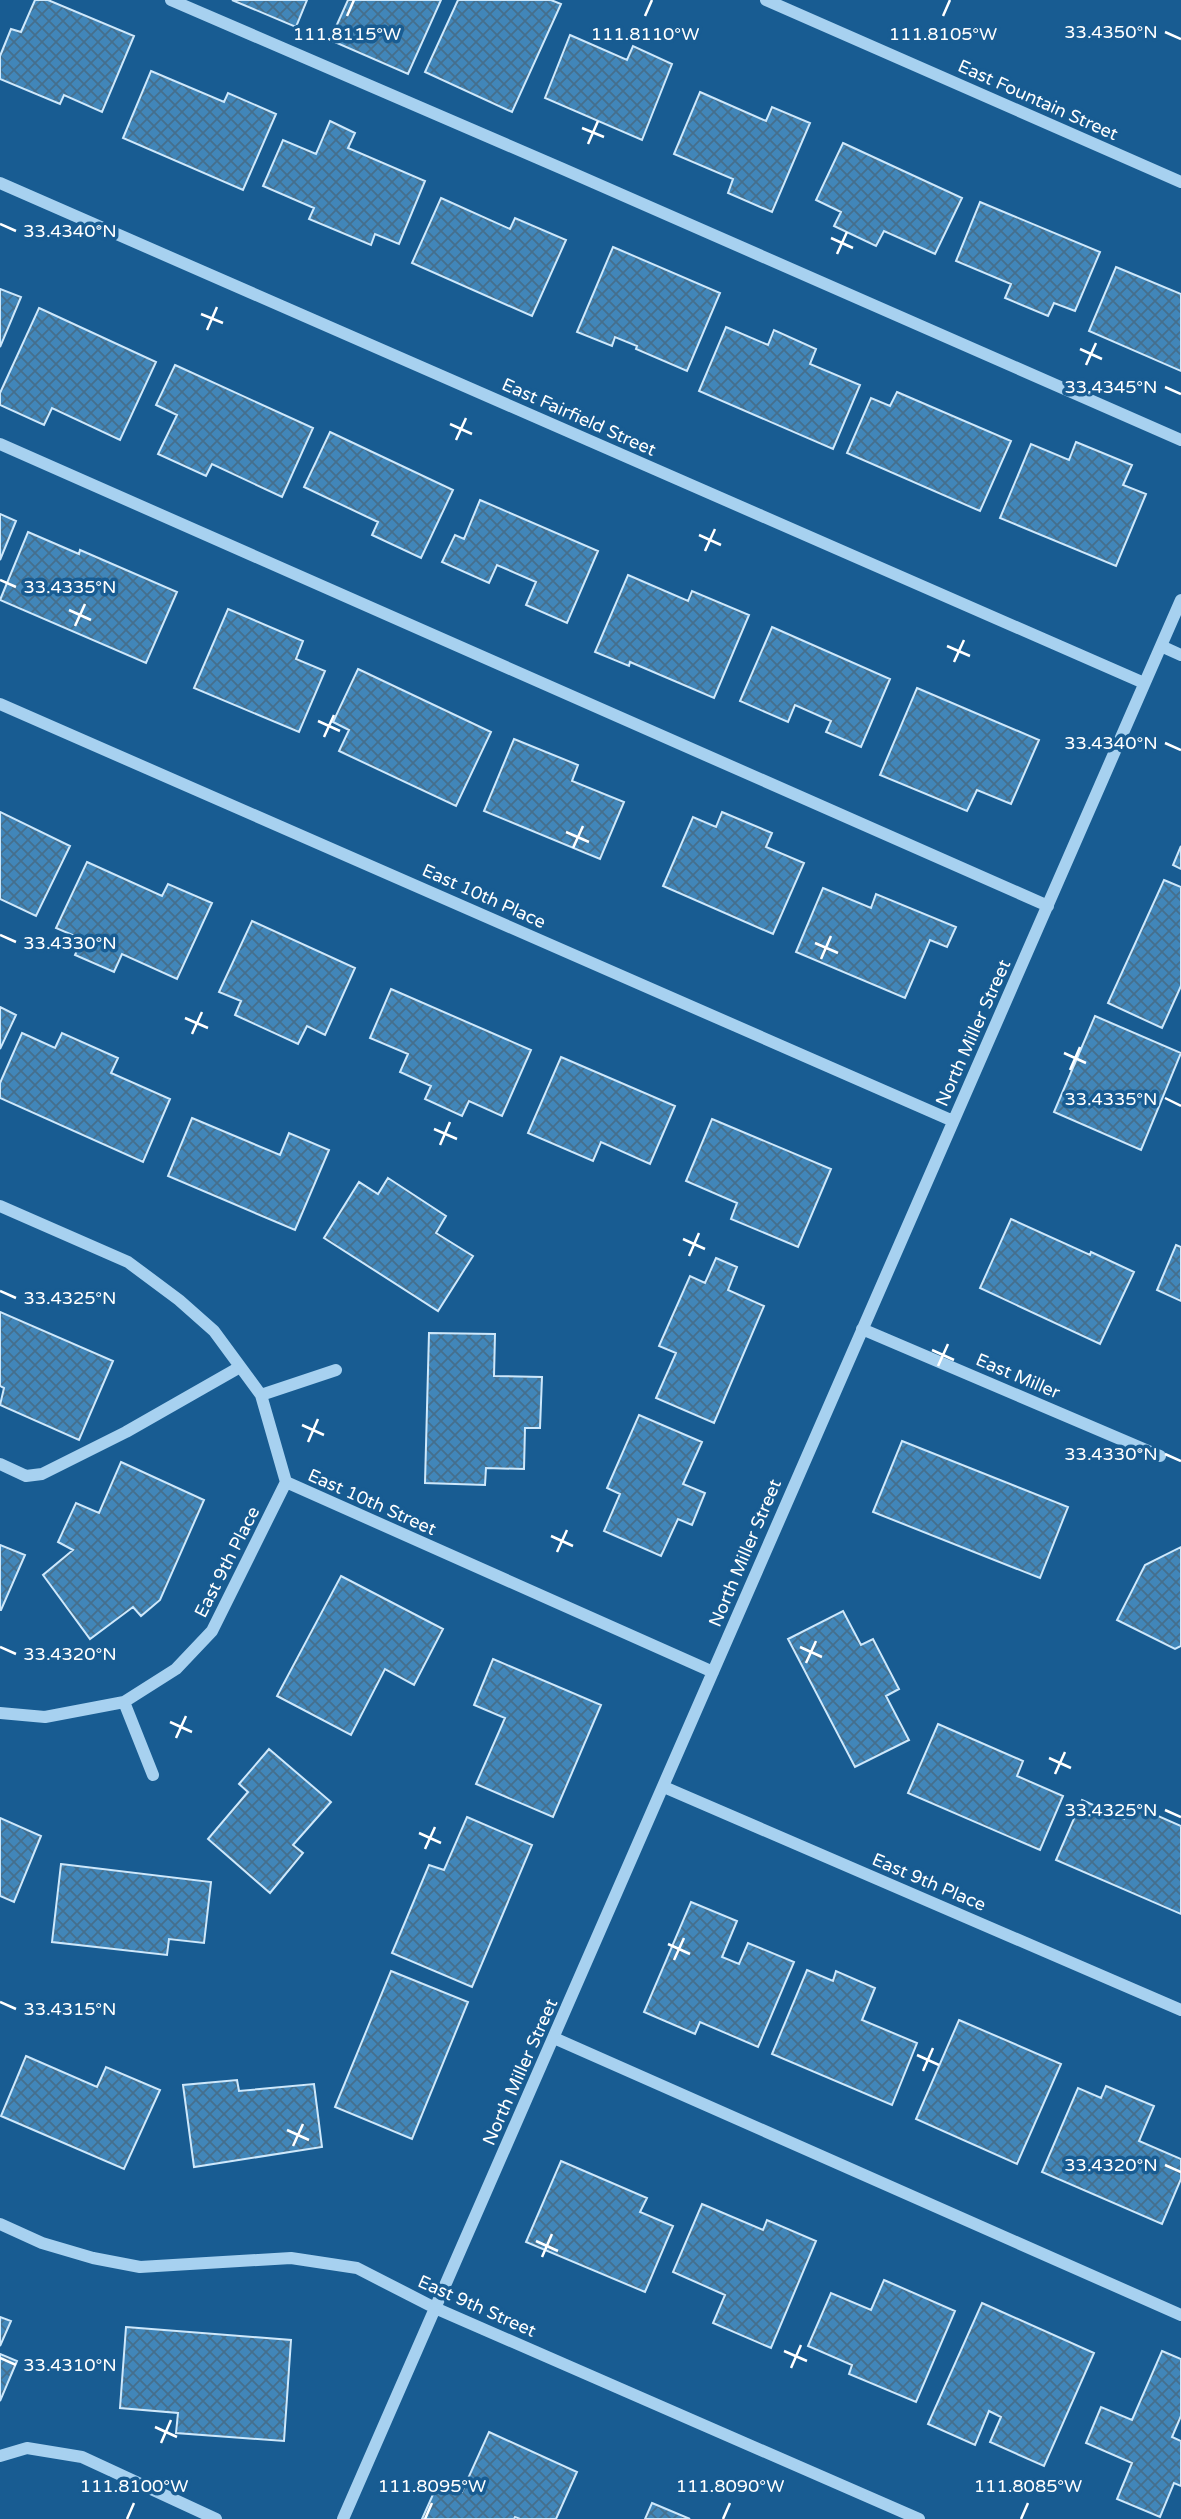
<svg xmlns="http://www.w3.org/2000/svg" width="1181" height="2519" viewBox="0 0 1181 2519" font-family="'Varela Round',sans-serif">
  <style>
    .building { fill: url(#building-cross-hatch); stroke: #cee8fb; stroke-width: 2 }
    .lines { fill: none; stroke-linecap: round; stroke-linejoin: round }
    .minor { stroke: #a7d1f0; stroke-width: 12 }
    .ticks { fill: none; stroke: #fff; stroke-width: 2.5 }
    .labels { text-anchor: middle; stroke-width: 7; stroke-linejoin: round; paint-order: stroke }
    .street-label { font-size: 18px; fill: #fff; stroke: #185c92 }
    .ticks-label { font-size: 18px; text-anchor: middle; fill: #fff; stroke: #185c92; stroke-width: 7; stroke-linejoin: round; paint-order: stroke }
  </style>
  <defs>
    <pattern id="building-cross-hatch" width="8" height="8" patternUnits="userSpaceOnUse" patternTransform="scale(1.75)"><rect width="8" height="8" fill="#4186b9"/><path d="M0 0l8 8M0 8l8-8" fill="none" stroke="#456f8d"/></pattern>
  </defs>
  <rect width="100%" height="100%" fill="#185c92"/>
  <path class="building" d="M35,0H48L134,36L102,112L64,95L60,104L0,79V56L11,29L21,32Z
    M232,0H307L296,27Z
    M348,0H441L408,74L330,40Z
    M458,0H551L561,4L512,112L425,72Z
    M570,35L627,60L633,46L672,64L642,140L545,98Z
    M151,71L224,102L228,93L276,114L243,190L123,138Z
    M700,92L766,121L772,107L810,123L772,212L728,193L733,179L674,154Z
    M330,121L355,133L348,148L425,181L399,244L375,234L371,245L309,219L314,208L263,186L283,140L316,154Z
    M843,143L962,198L935,254L884,231L876,246L834,226L841,212L816,200Z
    M441,198L510,229L515,218L566,240L532,316L412,263Z
    M980,202L1100,252L1075,311L1054,303L1048,316L1005,298L1011,284L956,261Z
    M613,247L720,293L687,371L636,349L637,346L615,337L612,346L577,332Z
    M1116,267L1181,294V371L1089,331Z
    M0,289L21,297L0,347Z
    M39,308L156,362L120,440L52,408L44,425L0,405V393Z
    M726,327L768,345L774,330L816,349L810,364L860,385L833,449L699,391Z
    M175,365L313,428L282,497L212,464L206,476L158,454L177,415L156,405Z
    M897,392L1011,441L980,511L847,453L871,398L890,406Z
    M330,432L453,490L421,558L372,535L378,522L304,487Z
    M1076,442L1132,465L1123,485L1146,494L1116,566L1000,518L1031,444L1069,460Z
    M480,500L598,551L567,623L526,605L536,582L497,565L489,583L442,562L455,535L464,539Z
    M0,514L16,521L0,560Z
    M28,532L79,554L80,550L177,592L146,663L0,600Z
    M628,575L688,601L692,591L749,615L714,698L630,662L629,666L595,652Z
    M228,609L303,641L296,659L325,671L299,732L194,688Z
    M772,627L890,679L861,747L826,732L831,721L795,705L788,722L740,701Z
    M358,669L491,732L456,806L339,751L349,730L333,722Z
    M917,688L1039,740L1011,804L977,790L967,811L880,775Z
    M514,739L578,765L572,781L624,802L600,859L484,811Z
    M0,812L70,846L36,916L0,899Z
    M722,812L772,833L766,847L804,863L773,934L663,886L693,817L716,827Z
    M1181,846V869L1173,865Z
    M87,862L162,896L168,884L212,903L177,979L122,954L114,972L75,955L82,939L56,928Z
    M1164,880L1181,887V986L1162,1028L1108,1003Z
    M823,888L871,908L876,894L956,927L947,947L930,940L905,998L796,952Z
    M252,921L355,968L325,1035L307,1026L298,1044L235,1015L241,1001L219,992Z
    M391,989L531,1050L502,1116L469,1101L462,1116L425,1099L431,1086L400,1072L408,1054L370,1038Z
    M0,1007L16,1015L0,1049Z
    M1095,1016L1181,1053L1141,1150L1054,1112Z
    M22,1033L55,1048L62,1033L118,1058L111,1073L170,1099L143,1162L0,1098V1083Z
    M561,1057L675,1106L650,1164L601,1142L593,1161L528,1133Z
    M192,1118L280,1155L289,1133L329,1150L295,1230L168,1176Z
    M712,1119L831,1169L798,1247L731,1219L737,1203L686,1181Z
    M388,1178L446,1216L436,1233L473,1256L438,1311L324,1238L359,1182L378,1194Z
    M1011,1219L1090,1255L1091,1252L1134,1272L1100,1344L980,1288Z
    M1176,1245L1181,1247V1301L1157,1290Z
    M716,1258L737,1267L728,1290L764,1306L714,1423L656,1398L676,1353L659,1346L690,1276L705,1283Z
    M0,1312L113,1361L79,1440L0,1405L4,1388L0,1386Z
    M429,1333L495,1334L494,1376L542,1377L540,1428H525L524,1469L486,1468L485,1485L425,1483Z
    M639,1415L702,1442L683,1484L705,1493L692,1525L678,1519L661,1556L604,1531L620,1494L607,1488Z
    M902,1441L1068,1507L1040,1578L873,1512Z
    M121,1462L204,1500L160,1600L141,1616L133,1607L90,1639L43,1575L73,1550L58,1542L76,1503L99,1513Z
    M0,1545L25,1555L1,1610H0Z
    M1181,1547V1646L1175,1649L1117,1620L1145,1565Z
    M341,1576L443,1629L414,1685L385,1669L351,1735L277,1696Z
    M843,1611L861,1645L873,1639L899,1689L886,1696L909,1740L855,1767L788,1639Z
    M493,1659L601,1705L553,1817L476,1784L505,1718L474,1705Z
    M938,1724L1023,1761L1017,1776L1063,1796L1040,1850L908,1793Z
    M269,1749L331,1802L293,1845L303,1853L270,1893L208,1839L248,1792L239,1784Z
    M1082,1800L1124,1819L1131,1804L1181,1826V1914L1056,1860Z
    M467,1817L532,1845L472,1987L392,1953L429,1865L444,1870Z
    M0,1818L41,1836L14,1902L0,1896Z
    M61,1864L211,1882L204,1943L169,1939L167,1955L52,1942Z
    M691,1902L737,1921L722,1957L739,1964L748,1943L794,1962L758,2047L700,2022L695,2034L644,2012Z
    M807,1970L833,1981L836,1971L875,1988L862,2020L917,2043L892,2105L772,2054Z
    M391,1971L468,2002L412,2139L335,2107Z
    M959,2020L1061,2064L1017,2164L916,2119Z
    M26,2056L97,2087L106,2067L160,2090L124,2169L1,2116Z
    M237,2080L239,2091L314,2084L322,2147L194,2167L183,2085Z
    M1106,2086L1154,2106L1139,2141L1181,2159V2179L1162,2224L1042,2172L1078,2088L1101,2098Z
    M561,2161L647,2198L640,2212L673,2226L645,2292L526,2242Z
    M702,2204L763,2230L767,2220L816,2241L771,2348L713,2323L725,2295L673,2272Z
    M884,2280L955,2311L916,2402L849,2374L852,2365L808,2346L831,2293L871,2310Z
    M982,2303L1094,2353L1044,2466L990,2442L1001,2417L989,2411L975,2445L928,2424Z
    M0,2317L11,2321L0,2346Z
    M126,2327L291,2340L284,2441L176,2433L178,2413L120,2408Z
    M1162,2351L1181,2359V2416L1172,2437L1181,2441V2486L1174,2483L1160,2517L1117,2499L1132,2463L1086,2443L1101,2407L1132,2420Z
    M0,2354L17,2361L0,2401Z
    M489,2432L577,2472L556,2519H520L515,2517L514,2519H422L439,2481L462,2492Z
    M652,2503L690,2519H645Z"/>
  <g class="lines">
    <path class="minor" d="M171,0L563,169L1181,440
      M766,0L1181,182
      M0,183L1144,683
      M0,444L1048,906
      M1161,646L1181,655
      M0,704L953,1121
      M0,1206L128,1262L179,1300L214,1331L261,1395L286,1482L713,1672
      M862,1329L1160,1456
      M261,1395L336,1370
      M0,1464L26,1476L42,1474L126,1432L240,1367
      M124,1702L153,1775
      M0,1713L45,1717L124,1702L176,1669L212,1631L286,1482
      M664,1787L1181,2010
      M554,2038L1181,2315
      M0,2224L42,2243L93,2258L140,2267L291,2258L357,2268L435,2308L919,2519
      M0,2456L27,2448L82,2457L216,2519
      M343,2519L1181,600"/>
  </g>
  <path class="ticks" d="M347,16L354,0M645,16L652,0M943,16L950,0M1165,32L1181,39M582,128L604,137M588,144L598,121M0,224L16,231M831,238L853,248M837,254L847,232M201,314L223,323M207,330L217,307M1080,349L1102,359M1086,365L1096,343M1165,387L1181,394M450,424L472,434M456,440L466,418M699,535L721,545M705,551L715,529M0,580L16,587M69,610L91,620M75,626L85,604M947,646L970,656M954,662L964,640M318,721L340,731M324,737L334,715M1165,743L1181,750M566,832L589,842M573,848L583,826M0,935L16,942M815,943L838,953M821,959L831,936M185,1018L208,1028M192,1034L202,1012M1064,1053L1086,1063M1070,1070L1080,1047M1165,1098L1181,1106M434,1129L457,1139M440,1145L450,1122M683,1239L705,1249M689,1256L699,1233M0,1291L16,1298M932,1350L954,1360M938,1366L948,1344M302,1425L324,1435M308,1442L318,1419M1165,1454L1181,1461M551,1536L573,1546M557,1552L567,1530M0,1647L16,1654M800,1647L822,1657M806,1663L816,1641M170,1722L192,1732M176,1738L186,1716M1049,1758L1071,1768M1055,1774L1065,1752M1165,1810L1181,1817M419,1833L441,1843M425,1849L435,1827M668,1944L690,1954M674,1960L684,1938M0,2002L16,2009M917,2055L939,2065M923,2071L933,2048M287,2130L309,2140M293,2146L303,2124M1165,2165L1181,2172M536,2241L558,2251M542,2257L552,2234M784,2351L807,2361M0,2358L16,2365M791,2368L801,2345M155,2427L177,2437M161,2443L171,2420M127,2519L134,2503M425,2519L432,2503M723,2519L730,2503M1021,2519L1028,2503"/>
  <g class="labels">
    <g class="street-label">
      <text transform="translate(1038 100) rotate(24)" y="6">East Fountain Street</text>
      <text transform="translate(579 417) rotate(24)" y="6">East Fairfield Street</text>
      <text transform="translate(484 896) rotate(24)" y="6">East 10th Place</text>
      <text transform="translate(973 1033) rotate(-66)" y="6">North Miller Street</text>
      <text transform="translate(1018 1376) rotate(23)" y="6">East Miller</text>
      <text transform="translate(372 1502) rotate(24)" y="6">East 10th Street</text>
      <text transform="translate(745 1553) rotate(-67)" y="6">North Miller Street</text>
      <text transform="translate(227 1562) rotate(-63)" y="6">East 9th Place</text>
      <text transform="translate(929 1882) rotate(23)" y="6">East 9th Place</text>
      <text transform="translate(520 2072) rotate(-66)" y="6">North Miller Street</text>
      <text transform="translate(477 2306) rotate(24)" y="6">East 9th Street</text>
    </g>
  </g>
  <g class="ticks-label">
    <text x="1111" y="38">33.4350°N</text>
    <text x="347" y="40">111.8115°W</text>
    <text x="645" y="40">111.8110°W</text>
    <text x="943" y="40">111.8105°W</text>
    <text x="70" y="237">33.4340°N</text>
    <text x="1111" y="393">33.4345°N</text>
    <text x="70" y="593">33.4335°N</text>
    <text x="1111" y="749">33.4340°N</text>
    <text x="70" y="949">33.4330°N</text>
    <text x="1111" y="1105">33.4335°N</text>
    <text x="70" y="1304">33.4325°N</text>
    <text x="1111" y="1460">33.4330°N</text>
    <text x="70" y="1660">33.4320°N</text>
    <text x="1111" y="1816">33.4325°N</text>
    <text x="70" y="2015">33.4315°N</text>
    <text x="1111" y="2171">33.4320°N</text>
    <text x="70" y="2371">33.4310°N</text>
    <text x="134" y="2492">111.8100°W</text>
    <text x="432" y="2492">111.8095°W</text>
    <text x="730" y="2492">111.8090°W</text>
    <text x="1028" y="2492">111.8085°W</text>
  </g>
</svg>
